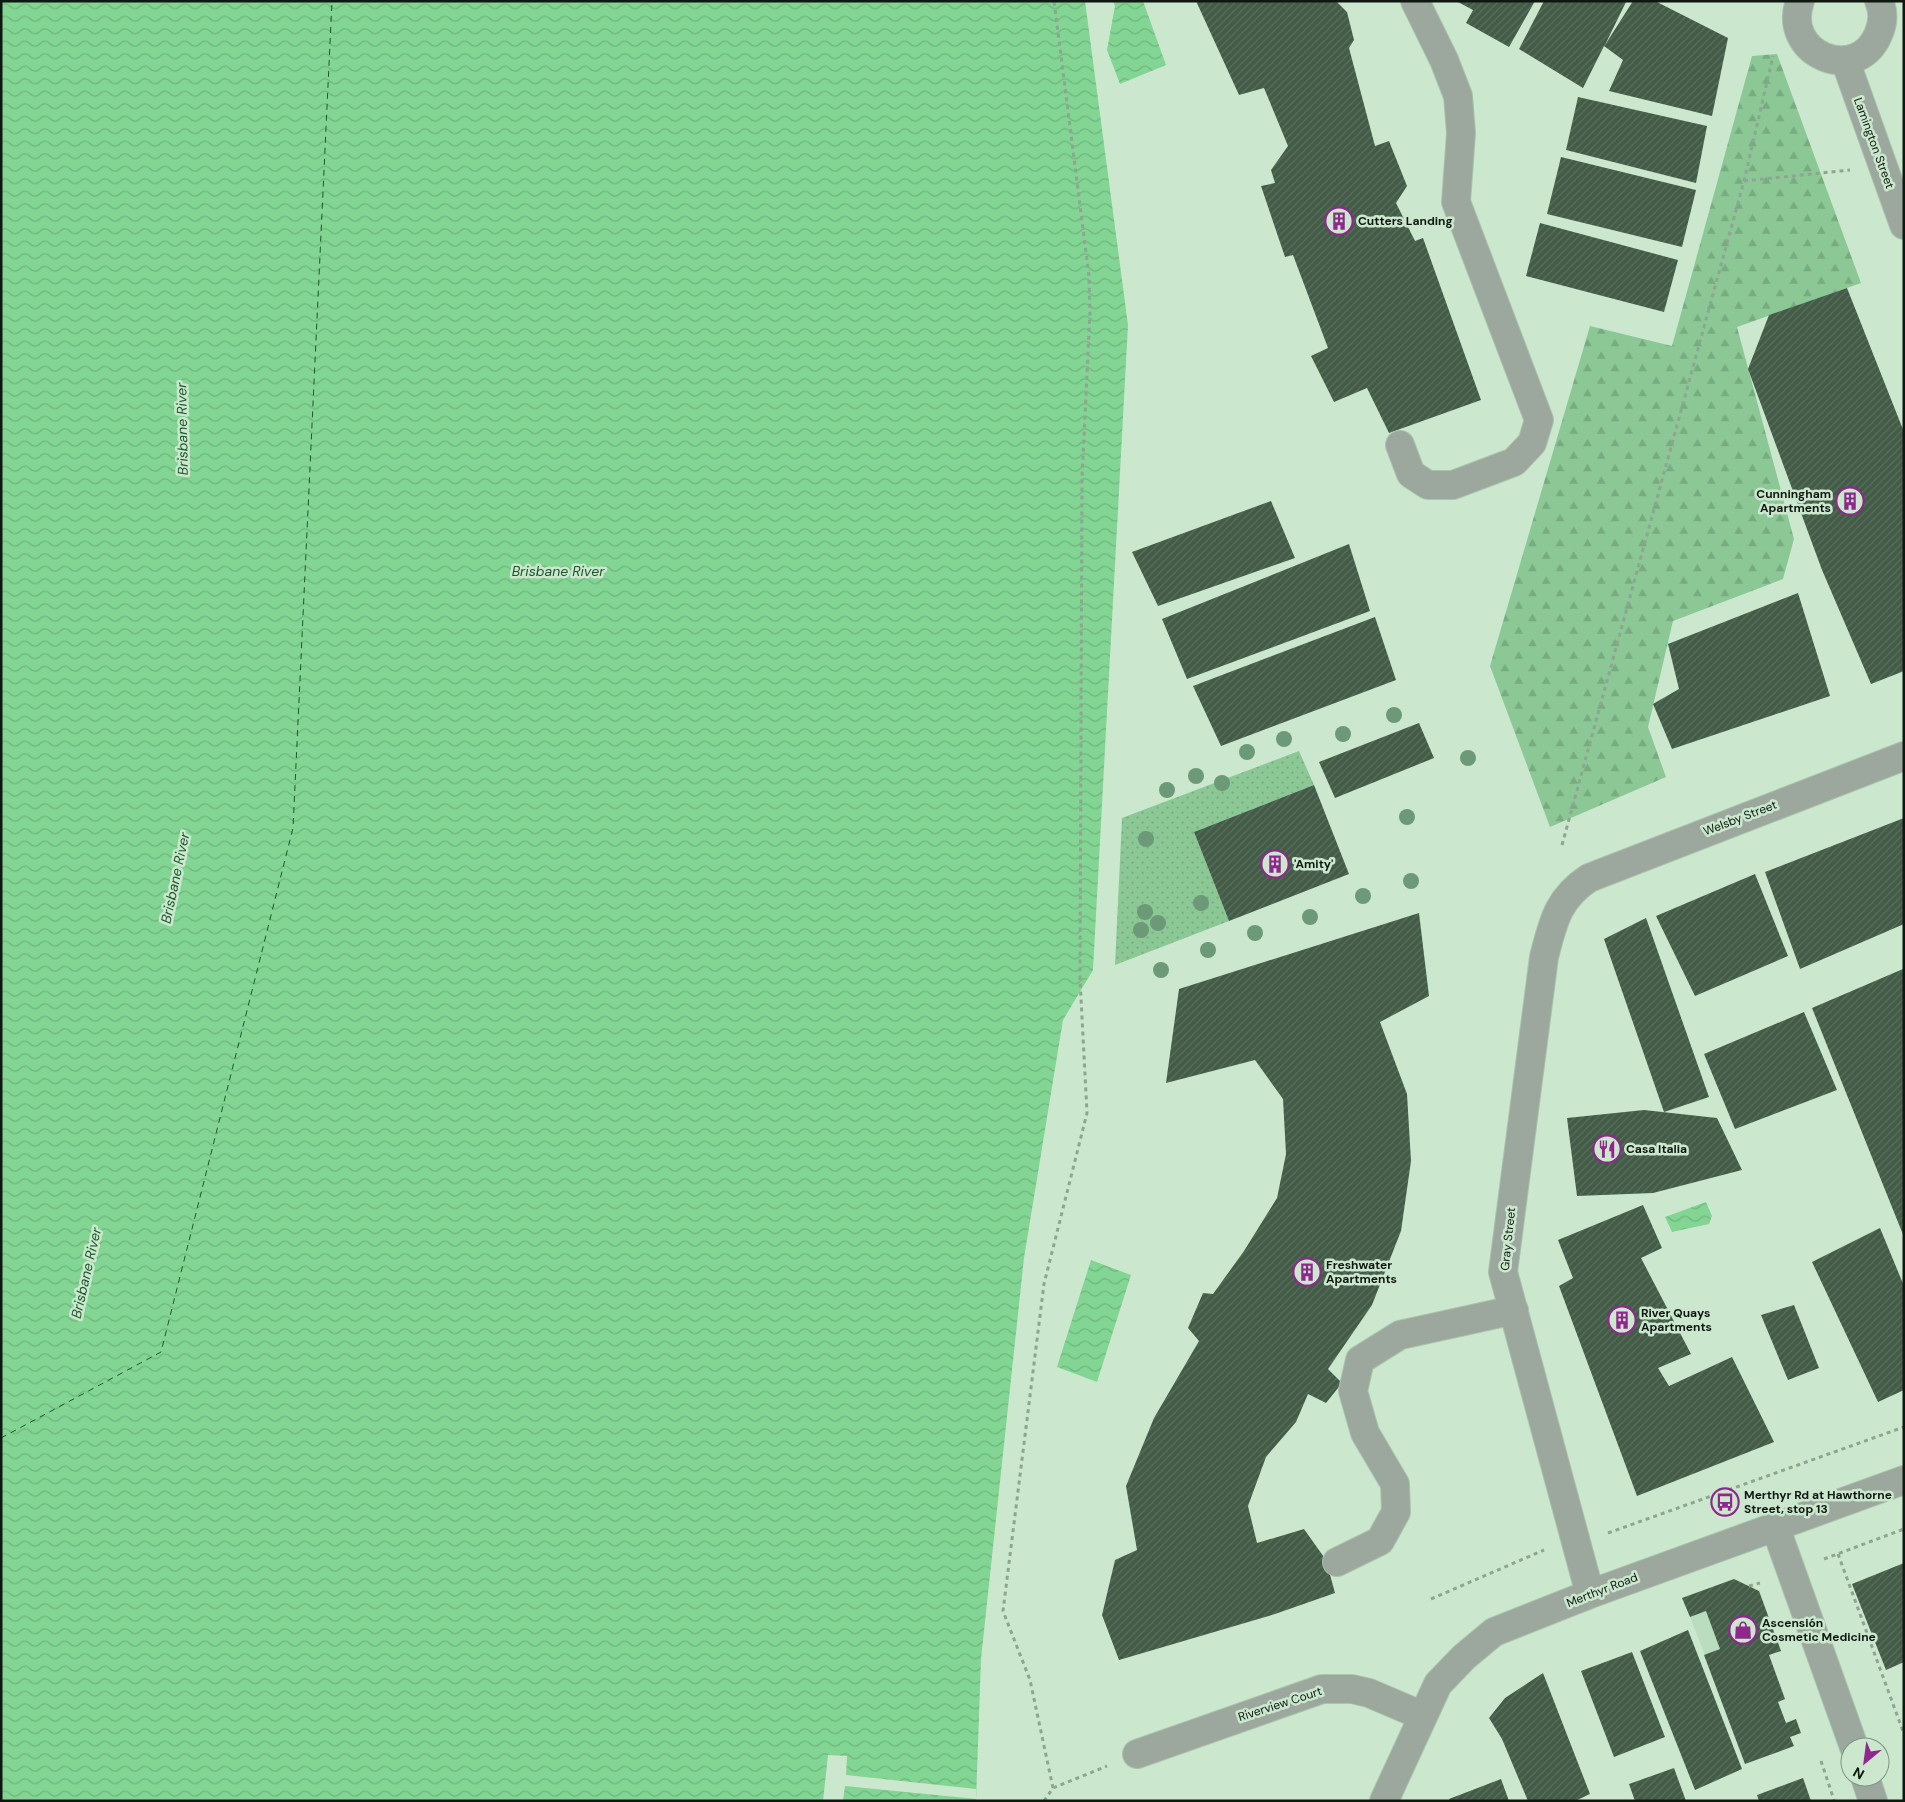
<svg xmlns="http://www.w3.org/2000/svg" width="1905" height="1802" viewBox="0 0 1905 1802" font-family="'DM Sans',sans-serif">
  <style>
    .built { fill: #baddbf }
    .green { fill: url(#green-dots) }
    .forest { fill: url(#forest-firs) }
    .water { fill: url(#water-waves) }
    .pier { fill: #cbe8cf }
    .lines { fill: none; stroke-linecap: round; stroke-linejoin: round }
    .ferry { stroke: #1c572c; stroke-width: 1; stroke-dasharray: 6 5; stroke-linecap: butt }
    .building { fill: url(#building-hatch) }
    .minor-casing { stroke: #a9c3ad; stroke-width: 30 }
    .path { stroke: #8ea591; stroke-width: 3; stroke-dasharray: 4 4; stroke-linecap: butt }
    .minor { stroke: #9ca89d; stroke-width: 28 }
    .tree { fill: #6c9977 }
    .labels { text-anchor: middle; stroke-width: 5; stroke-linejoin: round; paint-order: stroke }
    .street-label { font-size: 12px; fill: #0e1810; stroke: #cbe8cf }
    .poi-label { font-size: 12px; font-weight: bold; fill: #0e1810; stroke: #cbe8cf; text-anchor: start }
    .water-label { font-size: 14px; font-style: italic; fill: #1c572c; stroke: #cbe8cf }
  </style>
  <defs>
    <pattern id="green-dots" width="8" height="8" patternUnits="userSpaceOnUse" patternTransform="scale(1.25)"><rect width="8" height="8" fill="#8bc896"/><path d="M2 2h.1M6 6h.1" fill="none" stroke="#77ab80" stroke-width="1.8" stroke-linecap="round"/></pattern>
    <pattern id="forest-firs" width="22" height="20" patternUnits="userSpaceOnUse" patternTransform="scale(1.25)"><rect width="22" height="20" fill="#8bc896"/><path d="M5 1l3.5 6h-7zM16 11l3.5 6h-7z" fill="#77ab80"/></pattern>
    <pattern id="water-waves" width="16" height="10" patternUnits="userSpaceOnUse" patternTransform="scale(1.25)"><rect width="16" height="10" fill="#82d593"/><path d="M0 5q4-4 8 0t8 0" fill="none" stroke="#6fb67e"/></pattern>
    <pattern id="building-hatch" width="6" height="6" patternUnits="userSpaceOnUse" patternTransform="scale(1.25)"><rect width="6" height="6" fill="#435c47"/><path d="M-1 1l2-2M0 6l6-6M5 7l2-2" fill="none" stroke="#5a6f5d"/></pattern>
  </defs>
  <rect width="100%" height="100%" fill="#cbe8cf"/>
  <path class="built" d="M1759,1591L1781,1651L1713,1676L1690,1617Z"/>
  <path class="green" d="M1299,751L1314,785L1194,832L1229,921L1115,965L1122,818Z"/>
  <path class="forest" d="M1777,54L1861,283L1737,327L1794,539L1783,579L1673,621L1648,727L1666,777L1550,827L1490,666L1590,326L1672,346L1752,56Z"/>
  <path class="water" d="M1,1H1085L1128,325L1093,970L1063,1020L1024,1258L981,1659L976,1801H1Z
    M1113,1H1143L1166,65L1120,84L1107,50L1115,6Z
    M1706,1202L1712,1216L1709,1224L1672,1232L1665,1217Z
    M1091,1260L1131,1275L1097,1382L1057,1367Z"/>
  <path class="pier" d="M828,1755L847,1756L846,1775L976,1789V1799L845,1786L843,1801H823Z"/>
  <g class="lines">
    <path class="ferry" d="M1,1438L161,1352L293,828L332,1"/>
  </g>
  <path class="building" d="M1196,1H1336L1347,12L1354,40L1349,48L1375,146L1389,141L1407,186L1396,203L1415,241L1423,238L1481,400L1389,433L1367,388L1334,402L1311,356L1328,348L1293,255L1285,257L1261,186L1275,183L1271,170L1288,146L1264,88L1239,95Z
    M1456,1H1535L1509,47L1466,23L1473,10Z
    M1544,1L1626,2L1605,45L1633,1H1655L1728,38L1712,116L1609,91L1623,60L1604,46L1583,88L1519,49Z
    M1578,97L1707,126L1696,183L1566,150Z
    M1561,157L1696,190L1682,247L1547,214Z
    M1540,223L1678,260L1664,312L1526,276Z
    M1847,288L1904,432V671L1871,684L1822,570L1748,369L1769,315Z
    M1271,501L1295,558L1158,606L1132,552Z
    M1349,544L1370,611L1187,679L1162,619Z
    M1798,593L1830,696L1672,749L1653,704L1679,689L1668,644Z
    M1375,617L1396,680L1221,746L1193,686Z
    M1419,723L1434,758L1335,798L1319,762Z
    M1314,785L1349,874L1229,921L1194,832Z
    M1904,818V924L1800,969L1765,872Z
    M1755,874L1788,956L1695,996L1656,916Z
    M1419,913L1429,996L1380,1022L1407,1094L1411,1161L1401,1231L1372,1305L1328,1369L1342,1383L1326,1403L1308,1394L1296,1422L1266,1457L1248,1506L1257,1543L1304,1529L1326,1560L1335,1593L1275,1614L1119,1660L1102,1615L1115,1560L1137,1550L1126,1486L1154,1418L1199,1341L1188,1328L1203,1293L1213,1294L1244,1251L1277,1198L1286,1154L1283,1099L1255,1060L1166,1083L1179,989Z
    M1646,918L1709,1097L1664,1112L1604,939Z
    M1903,969L1904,972V1237L1812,1008Z
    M1804,1012L1837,1090L1735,1129L1704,1054Z
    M1644,1110L1717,1118L1742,1170L1653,1193L1577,1196L1567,1118Z
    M1643,1205L1662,1248L1641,1258L1691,1354L1658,1368L1669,1386L1732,1357L1774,1442L1637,1496L1559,1286L1573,1278L1558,1240Z
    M1880,1228L1904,1286V1390L1878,1402L1812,1262Z
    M1794,1305L1819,1368L1788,1380L1761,1315Z
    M1904,1563V1662L1886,1670L1852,1584Z
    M1734,1579L1759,1591L1781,1651L1769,1655L1785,1699L1778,1702L1786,1723L1796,1719L1801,1733L1790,1737L1794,1746L1745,1764L1704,1655L1720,1649L1706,1611L1690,1617L1682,1598Z
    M1688,1630L1742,1769L1695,1790L1640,1651Z
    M1632,1652L1665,1737L1614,1757L1581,1671Z
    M1543,1673L1590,1794L1575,1801H1528L1502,1739L1489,1718L1505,1698Z
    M1674,1768L1686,1801H1635L1629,1784Z
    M1803,1778L1811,1801H1759L1757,1795Z
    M1501,1779L1509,1801H1450L1449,1799Z"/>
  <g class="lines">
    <g class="minor-casing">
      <path id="minor" d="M1800,1C1781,54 1856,85 1878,35C1883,24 1884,12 1879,1
        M1845,60L1904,225
        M1400,445L1411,474L1428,485H1453L1514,462L1532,443L1539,420L1456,202L1461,133L1458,96L1444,60L1415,1
        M1775,1526L1854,1747
        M1337,1562L1380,1541L1396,1512L1395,1484L1365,1433L1353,1391L1360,1360L1400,1335L1514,1310
        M1590,1594L1503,1272L1544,957C1553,923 1557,899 1589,878L1904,756
        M1137,1754L1322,1689H1352L1369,1693L1423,1716
        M1865,1777L1873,1801
        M1384,1801L1438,1684L1464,1657L1494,1632L1590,1594L1904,1480"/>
    </g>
    <path class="path" d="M1744,181L1850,170
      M1562,845L1744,181L1773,56
      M1608,1533L1904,1427
      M1838,1554L1904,1734
      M1824,1559L1904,1529
      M1749,1586L1760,1583
      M1431,1599L1544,1550
      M1821,1761L1834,1800
      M1053,1788L1030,1680L1003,1611L1044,1284L1087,1113L1080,979L1082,478L1090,312L1089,276L1054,1
      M1044,1801L1053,1788L1107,1766"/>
    <use href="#minor" class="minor"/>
  </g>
  <g class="tree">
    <circle cx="1394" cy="715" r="8"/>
    <circle cx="1343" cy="734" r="8"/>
    <circle cx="1284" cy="739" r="8"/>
    <circle cx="1247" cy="752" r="8"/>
    <circle cx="1468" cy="758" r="8"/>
    <circle cx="1196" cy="776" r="8"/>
    <circle cx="1222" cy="783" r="8"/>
    <circle cx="1167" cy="790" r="8"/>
    <circle cx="1407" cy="817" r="8"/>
    <circle cx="1146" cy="839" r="8"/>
    <circle cx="1411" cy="881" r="8"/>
    <circle cx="1363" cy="896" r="8"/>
    <circle cx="1201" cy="903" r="8"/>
    <circle cx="1145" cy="912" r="8"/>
    <circle cx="1310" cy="917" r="8"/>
    <circle cx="1158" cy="923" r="8"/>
    <circle cx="1141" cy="930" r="8"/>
    <circle cx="1255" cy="933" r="8"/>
    <circle cx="1208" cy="950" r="8"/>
    <circle cx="1161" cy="970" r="8"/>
  </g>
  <defs>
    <g id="building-ring" transform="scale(1.4375)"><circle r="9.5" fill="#cbe8cf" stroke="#8f278c" stroke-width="1.5"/><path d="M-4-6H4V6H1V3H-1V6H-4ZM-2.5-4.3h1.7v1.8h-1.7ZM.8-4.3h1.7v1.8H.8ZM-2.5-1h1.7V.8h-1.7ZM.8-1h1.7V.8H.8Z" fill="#8f278c"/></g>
    <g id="restaurant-ring" transform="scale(1.4375)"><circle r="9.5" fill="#cbe8cf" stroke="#8f278c" stroke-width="1.5"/><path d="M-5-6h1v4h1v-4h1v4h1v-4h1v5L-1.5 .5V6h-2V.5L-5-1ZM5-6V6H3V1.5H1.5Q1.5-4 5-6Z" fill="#8f278c"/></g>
    <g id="bus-ring" transform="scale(1.4375)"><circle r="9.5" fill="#cbe8cf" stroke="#8f278c" stroke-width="1.5"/><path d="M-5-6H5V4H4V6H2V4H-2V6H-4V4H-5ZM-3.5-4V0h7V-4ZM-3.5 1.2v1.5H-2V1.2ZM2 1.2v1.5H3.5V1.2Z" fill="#8f278c"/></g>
    <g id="shop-ring" transform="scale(1.4375)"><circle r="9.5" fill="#cbe8cf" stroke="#8f278c" stroke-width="1.5"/><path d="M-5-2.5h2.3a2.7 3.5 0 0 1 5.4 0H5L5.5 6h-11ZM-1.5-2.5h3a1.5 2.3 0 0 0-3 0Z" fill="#8f278c"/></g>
  </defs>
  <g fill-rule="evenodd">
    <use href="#building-ring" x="1339" y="221"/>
    <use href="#building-ring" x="1850" y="501"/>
    <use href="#building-ring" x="1275" y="864"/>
    <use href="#restaurant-ring" x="1607" y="1149"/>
    <use href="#building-ring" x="1307" y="1272"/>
    <use href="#building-ring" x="1622" y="1320"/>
    <use href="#bus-ring" x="1725" y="1502"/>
    <use href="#shop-ring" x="1743" y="1630"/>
  </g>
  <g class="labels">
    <g class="street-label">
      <text transform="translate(1874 143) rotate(70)" y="4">Lamington Street</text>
      <text transform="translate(1740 818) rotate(-21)" y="4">Welsby Street</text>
      <text transform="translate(1508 1239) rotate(-84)" y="4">Gray Street</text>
      <text transform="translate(1602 1590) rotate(-21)" y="4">Merthyr Road</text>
      <text transform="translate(1280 1704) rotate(-18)" y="4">Riverview Court</text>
    </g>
    <g class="poi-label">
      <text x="1358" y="225">Cutters Landing</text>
      <text x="1831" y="498" text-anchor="end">Cunningham<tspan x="1831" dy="14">Apartments</tspan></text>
      <text x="1294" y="868">'Amity'</text>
      <text x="1626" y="1153">Casa Italia</text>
      <text x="1326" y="1269">Freshwater<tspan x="1326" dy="14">Apartments</tspan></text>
      <text x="1641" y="1317">River Quays<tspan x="1641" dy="14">Apartments</tspan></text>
      <text x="1744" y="1499">Merthyr Rd at Hawthorne<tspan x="1744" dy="14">Street, stop 13</tspan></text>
      <text x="1762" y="1627">Ascensión<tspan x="1762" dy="14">Cosmetic Medicine</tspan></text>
    </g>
    <g class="water-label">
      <text transform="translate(182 429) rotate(-91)" y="5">Brisbane River</text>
      <text x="558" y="576">Brisbane River</text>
      <text transform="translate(175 878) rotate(-78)" y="5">Brisbane River</text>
      <text transform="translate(86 1273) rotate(-77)" y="5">Brisbane River</text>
    </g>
  </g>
  <rect width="1905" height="1802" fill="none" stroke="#0e1810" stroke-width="5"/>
  <g transform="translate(1865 1762) rotate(209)"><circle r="24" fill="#cbe8cf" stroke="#7f9583"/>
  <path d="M0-4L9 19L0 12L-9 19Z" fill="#8f278c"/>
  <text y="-8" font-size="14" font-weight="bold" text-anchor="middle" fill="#0e1810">N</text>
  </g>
</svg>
